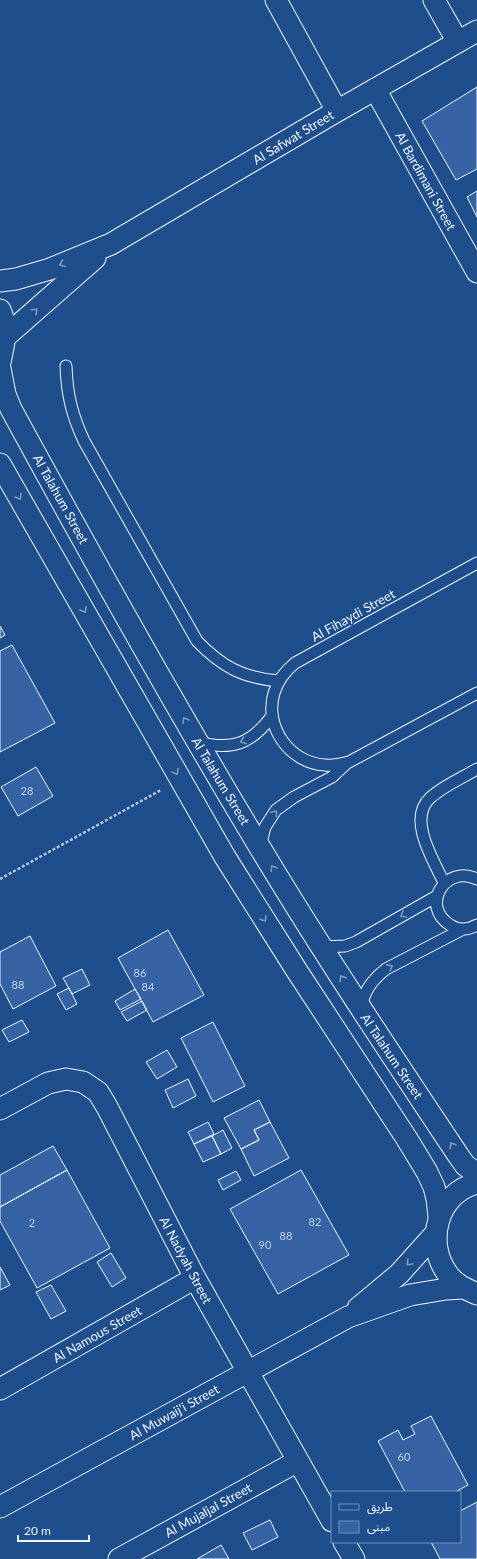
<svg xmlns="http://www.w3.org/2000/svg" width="477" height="1559" viewBox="0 0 477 1559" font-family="Lato,'Noto Sans Arabic',sans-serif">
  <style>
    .building { fill: #3563a3; stroke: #f2f6ff }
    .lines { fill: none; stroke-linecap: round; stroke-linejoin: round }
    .service-casing { stroke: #f2f6ff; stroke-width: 13 }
    .minor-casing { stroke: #f2f6ff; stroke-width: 23 }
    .path { stroke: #b3c4dc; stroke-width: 2.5; stroke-dasharray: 3 2; stroke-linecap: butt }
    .service { stroke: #1f4e8c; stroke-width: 11 }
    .minor { stroke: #1f4e8c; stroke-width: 21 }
    .oneway { stroke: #7e9ac0 }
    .labels { text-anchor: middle; stroke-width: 3; stroke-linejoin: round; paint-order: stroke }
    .number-label { font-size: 11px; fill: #c3d1e8 }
    .street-label { font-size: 13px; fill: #f2f6ff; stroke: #1f4e8c }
  </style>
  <rect width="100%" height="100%" fill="#1f4e8c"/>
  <path class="building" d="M477,87V169L456,180L422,121Z
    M477,191V217L467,197Z
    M0,626L5,635L0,638Z
    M12,645L55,723L0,752V651Z
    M36,767L53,796L18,816L1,787Z
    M168,930L204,995L153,1022L118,958Z
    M30,936L56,986L13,1009L0,984V952Z
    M82,969L90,985L72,994L63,978Z
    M69,988L77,1004L66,1010L57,994Z
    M135,989L141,999L120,1010L115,1001Z
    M142,1001L147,1010L127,1021L121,1012Z
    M22,1020L29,1032L9,1042L2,1030Z
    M213,1022L245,1086L213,1102L181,1038Z
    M167,1050L177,1067L157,1079L146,1062Z
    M188,1079L196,1096L173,1108L165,1090Z
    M259,1100L270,1122L254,1130L259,1140L241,1149L224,1118Z
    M208,1122L214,1134L194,1144L188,1132Z
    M270,1122L289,1158L254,1176L241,1149L259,1140L254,1130Z
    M223,1130L232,1148L221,1154L212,1136Z
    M212,1136L221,1154L203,1162L194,1144Z
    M53,1146L67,1170L0,1207V1175Z
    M67,1170L110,1248L37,1288L0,1221V1207Z
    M301,1170L349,1255L278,1294L230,1209Z
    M236,1171L241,1180L223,1190L218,1180Z
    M111,1253L126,1278L112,1287L97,1262Z
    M0,1267L10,1285L0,1290Z
    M51,1285L66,1311L51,1319L36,1292Z
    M431,1416L468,1485L455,1492H405L378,1441L398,1430L403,1440L415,1434L411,1426Z
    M477,1502V1559H440L431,1542H460V1511Z
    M270,1520L278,1537L252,1550L243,1533Z
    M221,1545L229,1559H197Z"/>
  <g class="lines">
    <g class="service-casing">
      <path id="service" d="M66,366C67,395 72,415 84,441L197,641C222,667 243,678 279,681
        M477,563L295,663C285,671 278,680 274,693C264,726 289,763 325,765C333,766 341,764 349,762L477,693
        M198,742C232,751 251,744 272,716
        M260,847L265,827L276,810L294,797L332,777L347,763
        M477,879C445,864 420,906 450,925C459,931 468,930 477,925
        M444,883C434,861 407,819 430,798C443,786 462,778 477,769
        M322,947L345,946L356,942L437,896
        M361,1008C364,991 372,980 386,969L463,929"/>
    </g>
    <g class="minor-casing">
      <path id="minor" d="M276,0L337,111
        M434,0L458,42
        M375,89L477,272
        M0,281L16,279L50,269L111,244L337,111L477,31
        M0,310C8,327 4,345 0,362
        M5,337L95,258
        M0,368L5,394L11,409C91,556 173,703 259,846C322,951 390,1053 458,1155L465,1165L477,1174
        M0,464L225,857L297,971L407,1139L427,1172L434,1187L437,1199L439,1217
        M0,1109L48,1083L66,1079L83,1082L98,1092L107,1107L195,1278L332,1521
        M477,1183C437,1193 425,1242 447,1273C454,1284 466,1289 477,1294
        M358,1308L399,1274L435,1234
        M0,1389L195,1278
        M0,1507L348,1317L410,1295L446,1289L463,1288
        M344,1542L354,1559
        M119,1559L298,1461"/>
    </g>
    <path class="path" d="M0,879L161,790"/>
    <use href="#service" class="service"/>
    <use href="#minor" class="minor"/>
  </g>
  <defs><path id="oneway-chevron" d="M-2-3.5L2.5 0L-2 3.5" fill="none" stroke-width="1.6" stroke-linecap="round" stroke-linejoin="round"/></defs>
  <g class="oneway">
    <use href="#oneway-chevron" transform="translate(62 264) rotate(158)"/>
    <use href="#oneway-chevron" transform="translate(35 311) rotate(-43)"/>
    <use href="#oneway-chevron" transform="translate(19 497) rotate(60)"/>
    <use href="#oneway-chevron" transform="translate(84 610) rotate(60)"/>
    <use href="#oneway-chevron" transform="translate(185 720) rotate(-120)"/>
    <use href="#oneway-chevron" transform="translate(243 741) rotate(158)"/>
    <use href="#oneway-chevron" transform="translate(176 772) rotate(60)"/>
    <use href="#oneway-chevron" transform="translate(275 813) rotate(-50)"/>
    <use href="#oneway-chevron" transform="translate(273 868) rotate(-122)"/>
    <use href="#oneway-chevron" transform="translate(403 915) rotate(150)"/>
    <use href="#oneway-chevron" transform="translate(264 919) rotate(58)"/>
    <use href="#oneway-chevron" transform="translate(390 967) rotate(-29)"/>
    <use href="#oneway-chevron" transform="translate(342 978) rotate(-122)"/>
    <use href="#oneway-chevron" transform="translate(452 1145) rotate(-124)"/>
    <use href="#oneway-chevron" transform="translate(409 1263) rotate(133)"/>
  </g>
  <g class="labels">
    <g class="number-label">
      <text x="27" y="795">28</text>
      <text x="140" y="977">86</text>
      <text x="18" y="989">88</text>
      <text x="148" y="991">84</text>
      <text x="315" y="1226">82</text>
      <text x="32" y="1227">2</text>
      <text x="286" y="1240">88</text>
      <text x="265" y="1249">90</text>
      <text x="404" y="1461">60</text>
    </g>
    <g class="street-label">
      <text transform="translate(293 137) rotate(-31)" y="5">Al Safwat Street</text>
      <text transform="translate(426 181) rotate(61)" y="5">Al Bardimani Street</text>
      <text transform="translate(61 499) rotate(61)" y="5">Al Talahum Street</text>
      <text transform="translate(353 615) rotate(-29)" y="5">Al Fihaydi Street</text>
      <text transform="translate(221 781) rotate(59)" y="5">Al Talahum Street</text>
      <text transform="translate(392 1056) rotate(56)" y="5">Al Talahum Street</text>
      <text transform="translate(186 1260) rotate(62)" y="5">Al Nadyah Street</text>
      <text transform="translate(97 1334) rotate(-30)" y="5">Al Namous Street</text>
      <text transform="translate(174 1412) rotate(-29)" y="5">Al Muwaij'i Street</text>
      <text transform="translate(208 1510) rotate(-29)" y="5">Al Mujaljal Street</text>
    </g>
  </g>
  <rect x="331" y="1491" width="130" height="52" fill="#1f4e8c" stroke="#7391ba"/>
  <rect x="339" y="1504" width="20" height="6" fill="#1f4e8c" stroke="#7391ba"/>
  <text x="367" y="1511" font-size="12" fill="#f2f6ff">طريق</text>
  <rect x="339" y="1521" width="20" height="12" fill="#3563a3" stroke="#7391ba"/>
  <text x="367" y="1531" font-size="12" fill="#f2f6ff">مبنى</text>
  <path d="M18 1535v6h71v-6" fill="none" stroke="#f2f6ff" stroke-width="2"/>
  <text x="24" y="1535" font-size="12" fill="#f2f6ff" stroke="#1f4e8c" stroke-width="3" paint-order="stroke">20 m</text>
</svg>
